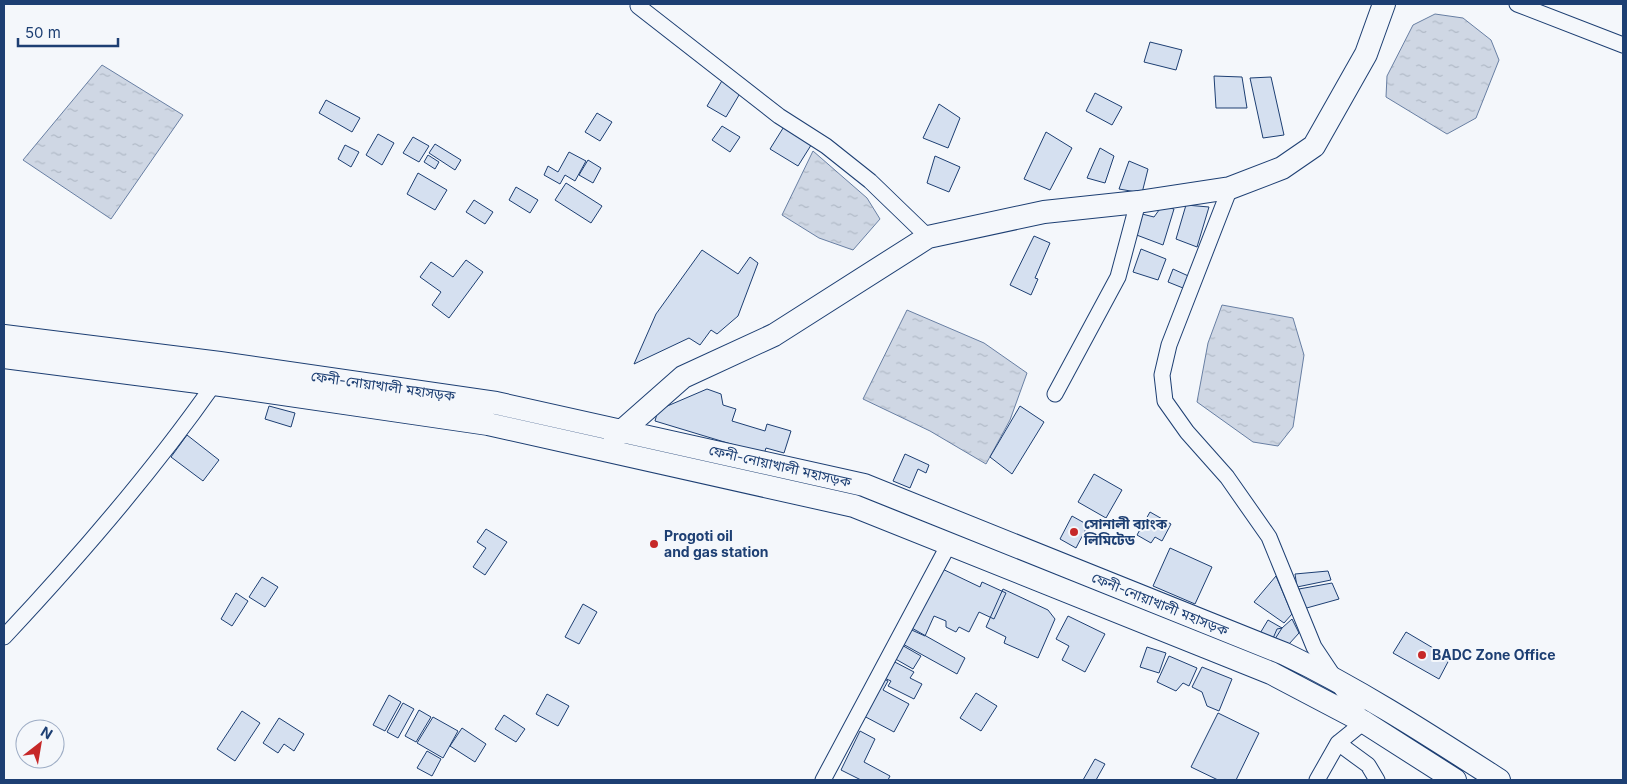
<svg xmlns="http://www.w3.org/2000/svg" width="1627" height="784" viewBox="0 0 1627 784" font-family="Inter,'Noto Sans Bengali',sans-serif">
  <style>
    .water { fill: url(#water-ripples); stroke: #687fa3 }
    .building { fill: #d5e0f0; stroke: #1d3f73 }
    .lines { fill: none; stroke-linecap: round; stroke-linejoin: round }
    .minor-casing { stroke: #1d3f73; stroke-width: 17 }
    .highway-casing { stroke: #1d3f73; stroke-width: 24 }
    .minor { stroke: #f4f7fb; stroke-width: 15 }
    .highway { stroke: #f4f7fb; stroke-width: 22 }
    .poi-dot { fill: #c62828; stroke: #f4f7fb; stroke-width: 2 }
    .labels { text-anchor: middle; stroke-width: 4; stroke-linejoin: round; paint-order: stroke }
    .street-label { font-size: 14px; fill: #1d3f73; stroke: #f4f7fb }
    .poi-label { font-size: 14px; font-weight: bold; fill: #1d3f73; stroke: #f4f7fb; text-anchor: start }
  </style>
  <defs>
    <pattern id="water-ripples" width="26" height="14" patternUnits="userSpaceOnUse" patternTransform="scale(1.25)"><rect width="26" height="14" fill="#cfd7e4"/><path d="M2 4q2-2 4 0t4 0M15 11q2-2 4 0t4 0" fill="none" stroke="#b1bac7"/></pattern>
  </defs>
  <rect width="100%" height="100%" fill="#f4f7fb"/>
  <path class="water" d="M1435,14L1463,18L1491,40L1499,60L1476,118L1447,134L1386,97L1387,76L1413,25Z
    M102,65L183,115L111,219L23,160Z
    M813,151L867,198L880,219L853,250L819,238L782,215Z
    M1222,305L1293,318L1304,355L1293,427L1278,446L1253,442L1197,402L1208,343Z
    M907,310L984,343L1027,373L1010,420L986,464L930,431L863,399Z"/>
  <path class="building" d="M1150,42L1182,50L1176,70L1144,62Z
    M1214,76L1242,77L1247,108H1216Z
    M1271,77L1284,135L1263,138L1250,78Z
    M723,79L742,90L726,117L707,106Z
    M1095,93L1122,107L1112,125L1086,111Z
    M326,100L360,118L352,132L319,113Z
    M939,104L960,118L948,148L923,138Z
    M597,113L612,122L600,141L585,132Z
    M785,125L813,142L798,166L770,149Z
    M722,126L740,137L730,152L712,140Z
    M1046,132L1072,148L1050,190L1024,179Z
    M378,134L394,143L382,165L366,155Z
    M413,137L429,146L419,162L403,153Z
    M435,144L461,160L455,170L429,153Z
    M345,145L359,152L351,167L338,159Z
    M1100,148L1114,156L1105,183L1087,178Z
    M569,152L586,161L575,181L565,175L560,184L544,175L548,166L558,172Z
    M428,155L439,162L435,169L424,162Z
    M935,156L960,167L949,192L927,183Z
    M588,160L601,168L593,183L579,175Z
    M1129,161L1148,169L1142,193L1119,189Z
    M418,173L447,190L435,210L407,194Z
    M566,183L602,206L591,223L555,200Z
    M516,187L538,200L530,213L509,200Z
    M474,200L493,212L485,224L466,212Z
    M1186,205L1209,207L1197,247L1176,239Z
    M1162,206L1174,209L1163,245L1134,234L1142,214L1154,217Z
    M1034,236L1050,243L1035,278L1038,279L1031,295L1010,285Z
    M1141,249L1166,259L1158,280L1133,272Z
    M702,250L738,274L750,257L758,263L738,316L717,334L711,330L700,345L689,338L634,364L656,314Z
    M466,260L483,272L449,318L432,305L441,292L420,277L431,262L453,277Z
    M1173,269L1195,279L1188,290L1168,282Z
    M707,389L721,394L723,405L736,409L732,421L765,431L767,424L791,431L784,453L766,448L764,454L655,421L658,410Z
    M269,406L295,413L291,427L265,419Z
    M1020,406L1044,422L1012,474L990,457Z
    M187,435L219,460L203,481L171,457Z
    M905,454L929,465L926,473L918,469L910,488L893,481Z
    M1094,474L1122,490L1106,518L1078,502Z
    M1150,512L1171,524L1162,541L1155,537L1151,543L1137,535Z
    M1072,516L1088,525L1076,548L1060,539Z
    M486,529L507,542L485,575L473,567L486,548L477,542Z
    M1170,548L1212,567L1195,604L1153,586Z
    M934,565L980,587L982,582L1006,593L994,619L979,612L969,632L959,627L956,632L946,627V621L934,616L925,636L905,627Z
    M1328,571L1331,580L1297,587L1295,574Z
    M1276,576L1292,614L1284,623L1254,602Z
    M262,577L278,587L265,607L249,597Z
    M1332,583L1339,599L1303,609L1299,589Z
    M1003,589L1048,610L1055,619L1038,658L1004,643L1006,637L986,627Z
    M236,593L248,601L232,626L221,619Z
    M583,604L597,612L579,644L565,637Z
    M1068,616L1105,634L1085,672L1062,660L1069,646L1056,639Z
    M1292,619L1299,633L1279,655L1268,650L1277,629L1282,628Z
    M1268,620L1282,628L1268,650L1256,640Z
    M910,627L965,658L957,674L901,643Z
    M1406,632L1450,658L1439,679L1393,653Z
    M900,644L921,656L913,669L892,657Z
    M1147,647L1166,653L1159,673L1140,667Z
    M1169,656L1197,668L1189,686L1183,683L1176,691L1157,682Z
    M891,660L914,672L910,678L922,684L914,699L888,686L891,681L882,677Z
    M1202,667L1232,679L1219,711L1207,706L1202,692L1192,687Z
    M884,679L888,681L883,690L909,704L894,732L862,715Z
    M976,693L997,706L981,731L960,718Z
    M547,694L569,706L558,726L536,714Z
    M389,695L401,702L385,731L373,725Z
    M403,703L414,709L398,738L387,732Z
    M419,710L431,717L416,742L405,736Z
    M242,711L260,723L235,761L217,749Z
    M1218,713L1259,733L1236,780H1218L1191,767Z
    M504,715L525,729L516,742L495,729Z
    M433,717L458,731L443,758L417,743Z
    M279,718L304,734L294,751L284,744L278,753L263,743Z
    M462,728L486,744L475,762L450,746Z
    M860,731L875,739L864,762L890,776L888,780H861L841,770Z
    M427,751L441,759L432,776L417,768Z
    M1095,759L1105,764L1096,780H1083Z"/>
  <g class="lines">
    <g class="minor-casing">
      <path id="minor" d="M1517,4L1623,45
        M638,6L779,116L826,146L870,181L928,237
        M1230,188L1169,345L1162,375L1165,401L1187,432L1227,477L1269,537L1314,647L1364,722L1338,743L1317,780
        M1055,394L1118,277L1138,202
        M4,637C79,557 151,474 214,384
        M1338,743L1368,765L1377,780
        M823,780L949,544"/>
    </g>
    <g class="highway-casing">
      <path id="highway" d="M4,336L220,363L496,403L864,485L1285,654C1360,690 1429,735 1499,780
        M4,357L214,384L488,424L854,506L1271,673L1364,722L1455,780
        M615,437L683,377L774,335L928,237L1044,212L1138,202L1230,188L1282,168L1314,146L1366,54L1384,4"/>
    </g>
    <use href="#minor" class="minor"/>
    <use href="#highway" class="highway"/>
  </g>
  <g class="poi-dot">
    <circle cx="1074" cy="532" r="5"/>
    <circle cx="654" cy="544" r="5"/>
    <circle cx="1422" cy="655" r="5"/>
  </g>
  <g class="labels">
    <g class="street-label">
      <text transform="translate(383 386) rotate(8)" y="5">ফেনী-নোয়াখালী মহাসড়ক</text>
      <text transform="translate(780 466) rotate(13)" y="5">ফেনী-নোয়াখালী মহাসড়ক</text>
      <text transform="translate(1160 604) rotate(22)" y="5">ফেনী-নোয়াখালী মহাসড়ক</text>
    </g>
    <g class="poi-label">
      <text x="1084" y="529">সোনালী ব্যাংক<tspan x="1084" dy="16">লিমিটেড</tspan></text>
      <text x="664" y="541">Progoti oil<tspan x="664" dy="16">and gas station</tspan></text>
      <text x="1432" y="660">BADC Zone Office</text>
    </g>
  </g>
  <rect width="1627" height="784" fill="none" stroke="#1d3f73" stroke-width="10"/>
  <g transform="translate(40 744) rotate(31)"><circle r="24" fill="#f4f7fb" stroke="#9eadc5"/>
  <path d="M0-4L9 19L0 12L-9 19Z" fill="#c62828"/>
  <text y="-8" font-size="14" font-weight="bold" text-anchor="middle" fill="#1d3f73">N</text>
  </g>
  <path d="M18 38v8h100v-8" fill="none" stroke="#1d3f73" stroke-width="2.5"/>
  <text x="25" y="38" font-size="15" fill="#1d3f73" stroke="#f4f7fb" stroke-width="4" paint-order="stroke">50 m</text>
</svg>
